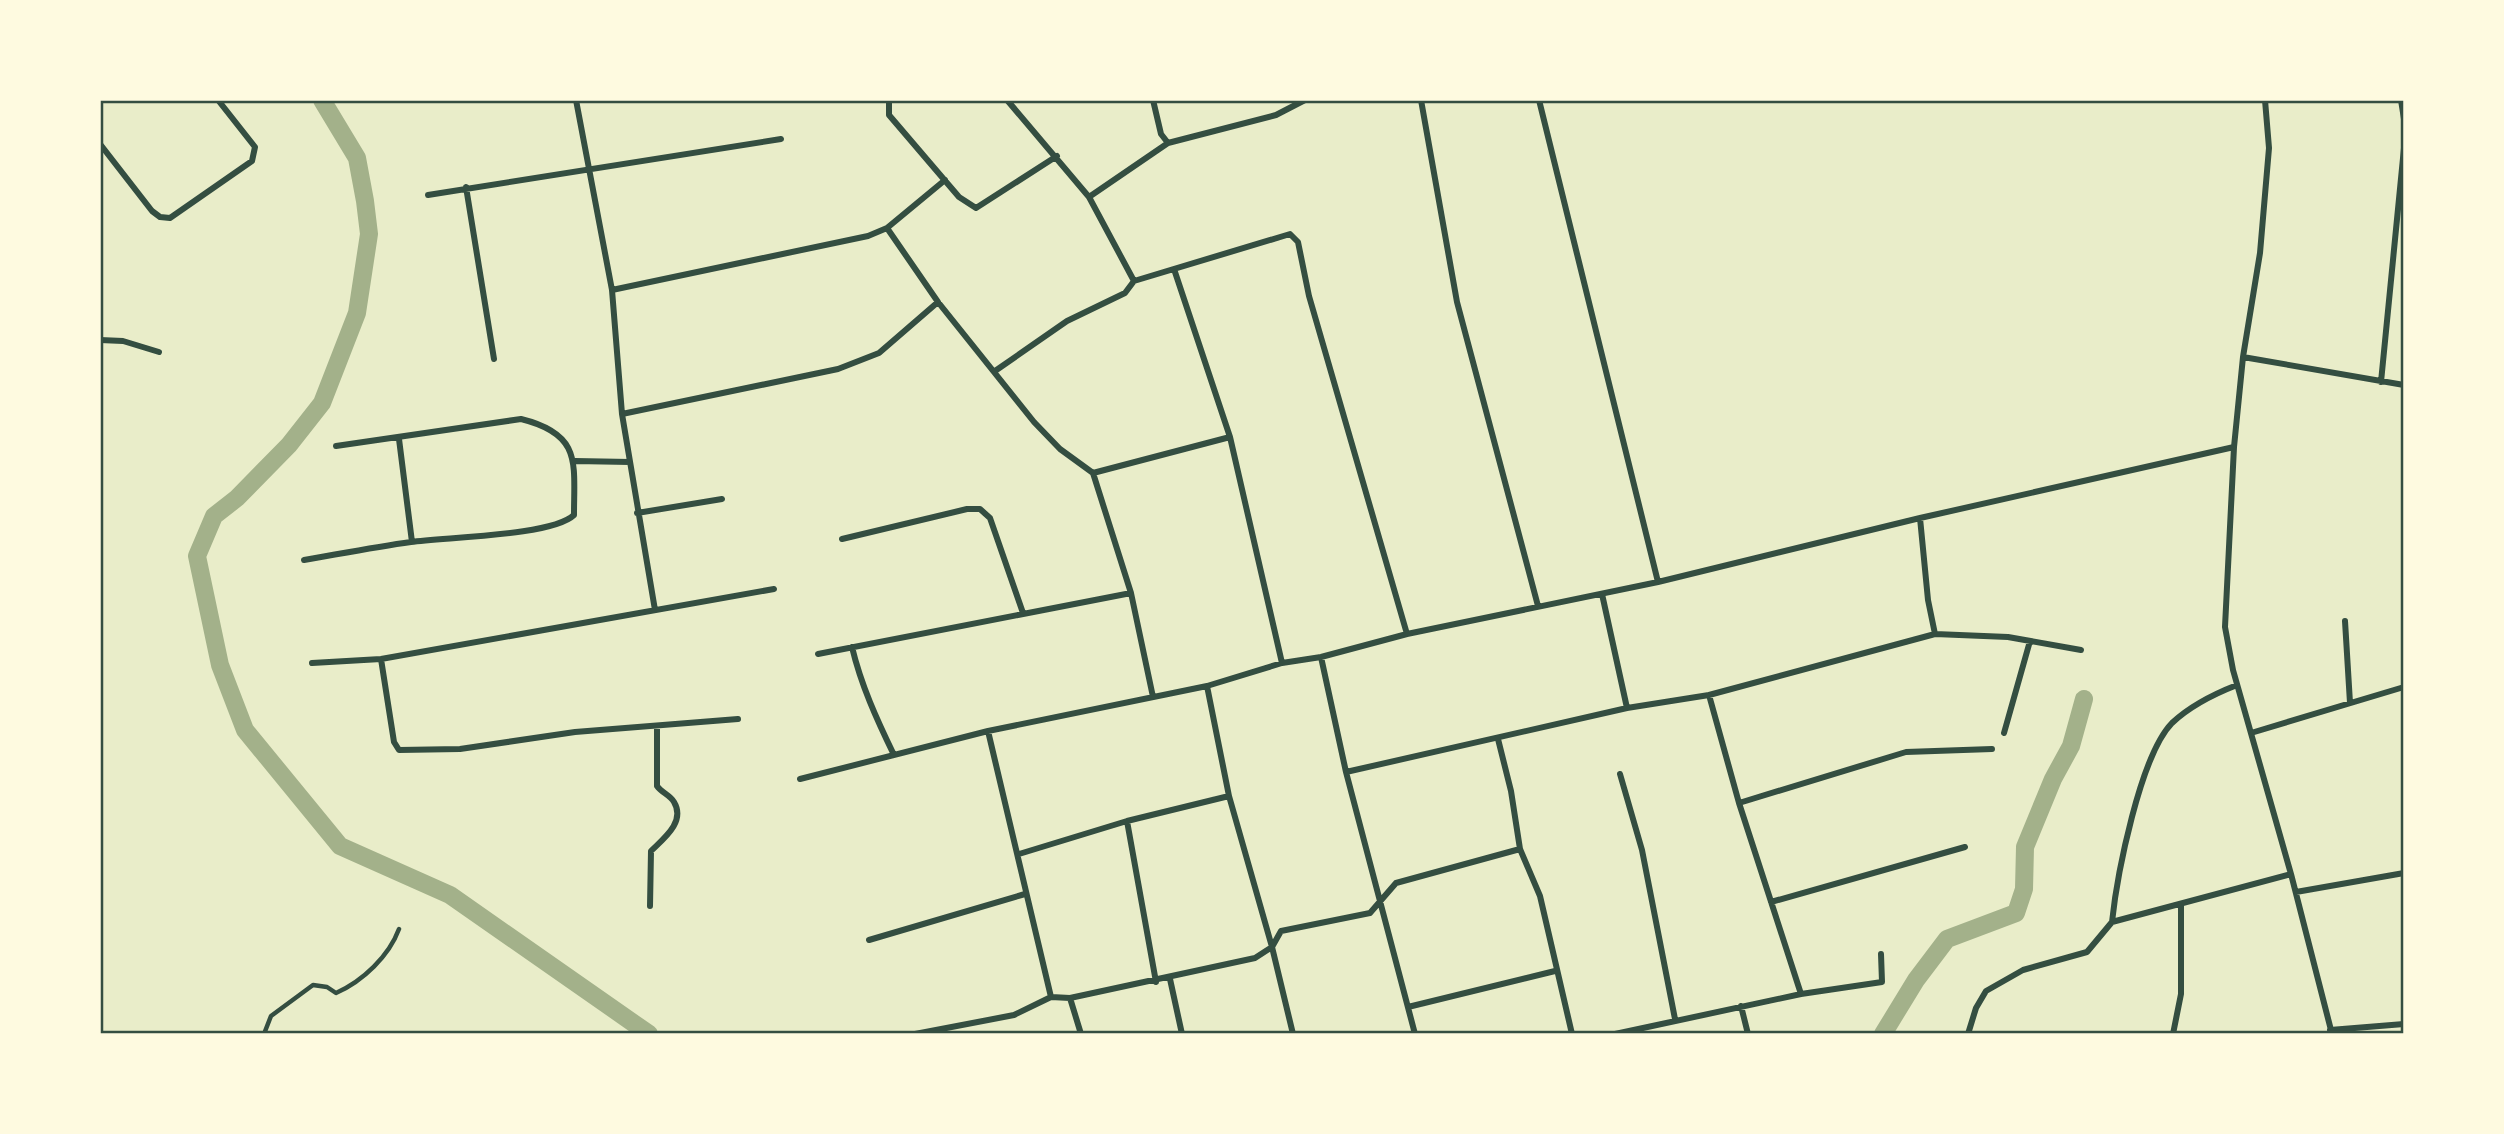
<svg xmlns="http://www.w3.org/2000/svg" width="2504" height="1134" viewBox="0 0 2504 1134" font-family="Manrope,sans-serif">
  <style>
    .lines { fill: none; stroke-linecap: round; stroke-linejoin: round }
    .river { stroke: #a3b18a; stroke-width: 18 }
    .pedestrian { stroke: #344e41; stroke-width: 4.5 }
    .minor { stroke: #344e41; stroke-width: 6 }
    .neatline { fill: none; stroke: #344e41; stroke-width: 2.5 }
  </style>
  <rect width="100%" height="100%" fill="#e9edc9"/>
  <g class="lines">
    <path class="river" d="M322,100L357,158L365,201L369,234L357,313L322,403L289,445L237,498L214,516L197,556L220,665L245,730L340,846L450,895L649,1034
      M1883,1034L1916,980L1947,939L2016,913L2024,889L2025,847L2053,779L2071,746L2084,699"/>
    <path class="pedestrian" d="M264,1034L271,1016L313,985L327,987L336,993C363,981 389,956 399,929"/>
    <path class="minor" d="M576,100L612,290L622,414L655,610
      M889,100V115L959,197L976,208L1057,156
      M1007,100L1089,197L1134,281
      M1153,100L1161,134L1168,143
      M1421,100L1457,302L1538,606
      M1539,100L1658,582
      M2265,100L2269,148L2260,253L2243,357L2234,447L2225,627L2233,670L2291,874L2332,1034
      M2401,100L2404,119
      M100,144L152,211L160,217L170,218L252,161L255,147L218,100
      M466,187L494,359
      M428,195L781,139
      M1089,197L1168,143L1276,115L1305,100
      M887,228L938,302L1034,422L1060,449L1093,473L1131,593L1153,697
      M1174,269L1230,437L1282,663
      M612,290L868,236L887,228L945,180
      M100,340L123,341L159,352
      M2243,357L2404,385
      M995,371L1067,321L1125,293L1134,281L1290,234L1298,242L1309,296L1407,634
      M2381,382L2404,148
      M622,414L838,369L879,353L938,302
      M399,439L412,542
      M575,461L630,462
      M1093,473L1230,437
      M637,513L722,499
      M1920,518L1928,600L1935,634
      M842,539L967,509H980L990,518L1023,613
      M304,560C339,554 375,547 411,542C446,537 552,536 574,515C574,463 582,434 521,419L336,446
      M1602,594L1627,708
      M2345,621L2350,703
      M852,647C861,685 877,720 894,755
      M818,654L1131,593
      M1321,657L1346,772L1415,1034
      M381,659L394,742L399,750L460,749L575,732L738,719
      M312,663L381,659L774,589
      M1207,686L1229,796L1272,947L1293,1034
      M1709,695L1739,803L1801,994
      M988,731L1051,997
      M2004,733L2030,641
      M2251,733L2404,687
      M1498,739L1511,791L1520,849L1540,896L1572,1034
      M1346,772L1627,708L1709,695L1935,634L2008,637L2081,650
      M1620,774L1642,850L1675,1019
      M800,779L988,731L1207,686L1282,663L1321,657L1407,634L1658,582L1920,518L2234,447
      M1739,803L1906,752L1992,749
      M1127,821L1156,982
      M1019,854L1127,821L1229,796
      M2296,892L2404,873
      M1771,902L1965,847
      M650,906L651,851C663,839 686,822 674,802C670,795 662,793 657,786V726
      M2112,922C2117,875 2140,756 2172,723C2190,706 2214,694 2237,685
      M869,940L1025,894
      M1170,979L1182,1034
      M1070,998L1081,1034
      M1741,1006L1748,1034
      M1408,1007L1555,971
      M2330,1030L2404,1024
      M915,1034L1014,1015L1051,997L1070,998L1255,958L1272,947L1281,931L1370,913L1396,883L1520,849
      M1615,1034L1801,994L1882,982L1881,954
      M1968,1034L1976,1008L1986,991L2023,970L2087,952L2112,922L2291,874
      M2173,1034L2181,994V905"/>
  </g>
  <rect width="2504" height="1134" fill="none" stroke="#fefae0" stroke-width="203"/>
  <rect x="102" y="102" width="2300" height="930" class="neatline"/>
</svg>
